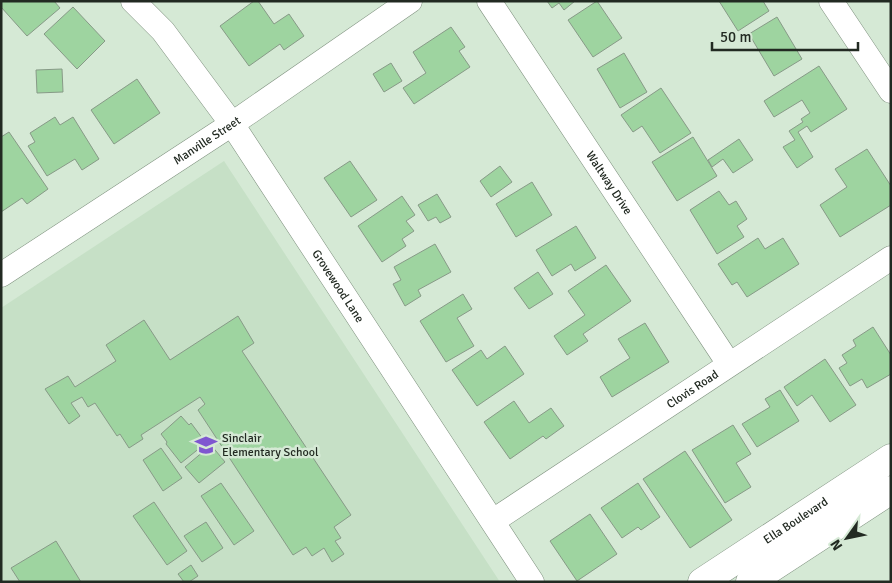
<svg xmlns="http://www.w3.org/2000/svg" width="892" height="583" viewBox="0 0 892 583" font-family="Signika,sans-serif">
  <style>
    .built { fill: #c6e0c6 }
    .building { fill: #9ed4a0; stroke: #879a87 }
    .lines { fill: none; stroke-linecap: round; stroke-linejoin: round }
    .street-casing { stroke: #7f917f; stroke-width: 25 }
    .secondary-casing { stroke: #7f917f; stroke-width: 29 }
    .street { stroke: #fff; stroke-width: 24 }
    .secondary { stroke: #fff; stroke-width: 28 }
    .labels { text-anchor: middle; stroke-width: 5; stroke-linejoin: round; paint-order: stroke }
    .street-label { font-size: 12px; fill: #222a22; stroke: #d5e9d5 }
    .poi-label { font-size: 12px; fill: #222a22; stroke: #d5e9d5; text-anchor: start }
  </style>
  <rect width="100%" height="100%" fill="#d5e9d5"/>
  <path class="built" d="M224,161L500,582H1V308Z"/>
  <path class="building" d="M1,1H54L60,8L27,36L1,7Z
    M254,1H258L274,24L289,14L304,36L284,50L280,44L249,66L220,26Z
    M547,1H575L564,10L559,3L552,8Z
    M597,1L622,38L593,57L568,20Z
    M719,1H763L769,11L738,31Z
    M73,7L105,41L77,69L44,34Z
    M777,17L802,59L774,76L749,34Z
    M451,27L465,47L459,51L470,67L414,104L403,88L426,73L413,52Z
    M624,53L647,92L620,108L597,69Z
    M391,63L402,81L384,92L373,74Z
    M819,66L847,109L811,132L807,126L798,132L813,157L797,168L783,147L795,140L789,131L803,122L801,119L810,113L802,100L774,117L764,101Z
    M62,69L63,92L37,93L36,70Z
    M137,79L160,113L114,144L91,110Z
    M661,88L691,133L660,153L642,126L633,132L621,115Z
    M55,117L60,125L73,117L99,159L82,170L75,159L47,176L28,146L35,142L30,133Z
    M9,132L48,189L27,204L22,198L1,212V137Z
    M693,137L717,176L677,201L652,162Z
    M739,139L753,160L733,173L723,159L712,167L708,160Z
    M867,149L891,186V205L840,237L820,205L847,187L835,169Z
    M350,161L377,200L351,217L324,178Z
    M500,166L512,182L491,197L480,181Z
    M532,182L552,215L516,237L496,204Z
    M719,191L729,205L736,201L747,219L737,226L744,237L717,254L690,210Z
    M437,194L451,217L440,223L436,217L428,221L418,205Z
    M402,196L415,215L406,221L414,231L402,239L406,246L382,262L358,226Z
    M576,226L596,258L575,271L571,264L552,276L536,250Z
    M758,238L765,249L783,238L799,264L747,297L737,282L732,285L718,264Z
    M435,244L451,272L418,290L421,296L405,306L393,284L401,280L394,267Z
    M606,265L631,301L583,334L588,341L567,355L554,336L585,315L568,291Z
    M538,272L553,294L529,309L514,288Z
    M463,294L472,309L457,318L474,346L446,362L420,321Z
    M238,316L254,343L242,351L351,515L334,527L341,538L335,541L344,554L332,562L324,548L312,556L306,547L293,555L198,410L205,404L200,397L141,435L143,439L129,448L120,434L117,436L95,403L88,407L82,397L71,403L80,416L69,424L45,389L68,376L75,387L116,361L106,345L144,320L170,360Z
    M645,323L669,362L612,397L600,377L630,358L618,339Z
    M873,327L891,355V374L867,388L862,379L850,386L839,368L847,363L842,355L856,346L853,340Z
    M505,346L524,374L477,406L452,370L481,350L487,359Z
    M825,359L856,405L830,422L812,395L797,406L784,387Z
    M780,390L799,421L757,447L742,424L770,407L765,399Z
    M514,401L529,423L551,408L564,426L546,439L543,436L510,459L484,422Z
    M181,416L189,425L191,423L206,443L181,463L166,444L167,442L161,434Z
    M733,425L751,454L736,463L751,487L725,503L692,450Z
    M211,445L225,462L199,483L185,467Z
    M161,448L182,478L163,491L143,460Z
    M685,451L732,520L690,548L643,479Z
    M221,483L254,531L234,545L201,496Z
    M638,483L660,517L641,530L638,527L622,538L601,508Z
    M154,502L187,551L167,565L133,516Z
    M590,514L617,554L577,581L550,541Z
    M206,522L223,548L202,562L184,536Z
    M56,541L81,582H20L11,568Z
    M191,565L198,576L189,582H184L178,574Z"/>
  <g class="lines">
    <g class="street-casing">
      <g id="street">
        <path id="s1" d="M133,1L163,31L232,124L532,582"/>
        <path id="s2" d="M489,1L729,364"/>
        <path d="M831,1L891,91"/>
        <path id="s3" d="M1,275L232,124L410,1"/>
        <path id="s4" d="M493,521L891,258"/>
      </g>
    </g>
    <g class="secondary-casing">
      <g id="secondary">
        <path id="s5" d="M702,582L891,458"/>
        <path d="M750,582L891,490"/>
      </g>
    </g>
    <use href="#street" class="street"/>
    <use href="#secondary" class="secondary"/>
  </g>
  <defs>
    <g id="school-bare" transform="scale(1.725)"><path d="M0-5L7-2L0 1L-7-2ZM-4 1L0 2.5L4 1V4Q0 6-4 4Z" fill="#7f56d0" stroke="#d5e9d5" stroke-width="2.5" paint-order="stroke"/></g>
  </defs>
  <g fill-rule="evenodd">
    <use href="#school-bare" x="206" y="445"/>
  </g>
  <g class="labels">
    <g class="street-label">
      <text dy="4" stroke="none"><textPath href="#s3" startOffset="246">Manville Street</textPath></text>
      <text dy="4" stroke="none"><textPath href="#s2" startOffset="218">Waltway Drive</textPath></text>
      <text dy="4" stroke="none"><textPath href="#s1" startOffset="352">Grovewood Lane</textPath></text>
      <text dy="4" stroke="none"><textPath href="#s4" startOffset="239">Clovis Road</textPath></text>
      <text dy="4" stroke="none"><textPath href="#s5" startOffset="112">Ella Boulevard</textPath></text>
    </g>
    <g class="poi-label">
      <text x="222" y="442">Sinclair<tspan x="222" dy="14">Elementary School</tspan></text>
    </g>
  </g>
  <rect width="892" height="583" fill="none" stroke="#222a22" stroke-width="5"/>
  <g transform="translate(847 538) rotate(237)" stroke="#d5e9d5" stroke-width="4" paint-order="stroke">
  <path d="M0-4L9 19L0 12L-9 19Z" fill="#222a22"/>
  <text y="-8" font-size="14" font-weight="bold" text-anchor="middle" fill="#222a22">N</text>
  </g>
  <path d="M712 42v8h146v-8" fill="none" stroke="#222a22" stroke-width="2.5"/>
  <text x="720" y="42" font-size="15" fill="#222a22" stroke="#d5e9d5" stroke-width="4" paint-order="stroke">50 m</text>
</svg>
